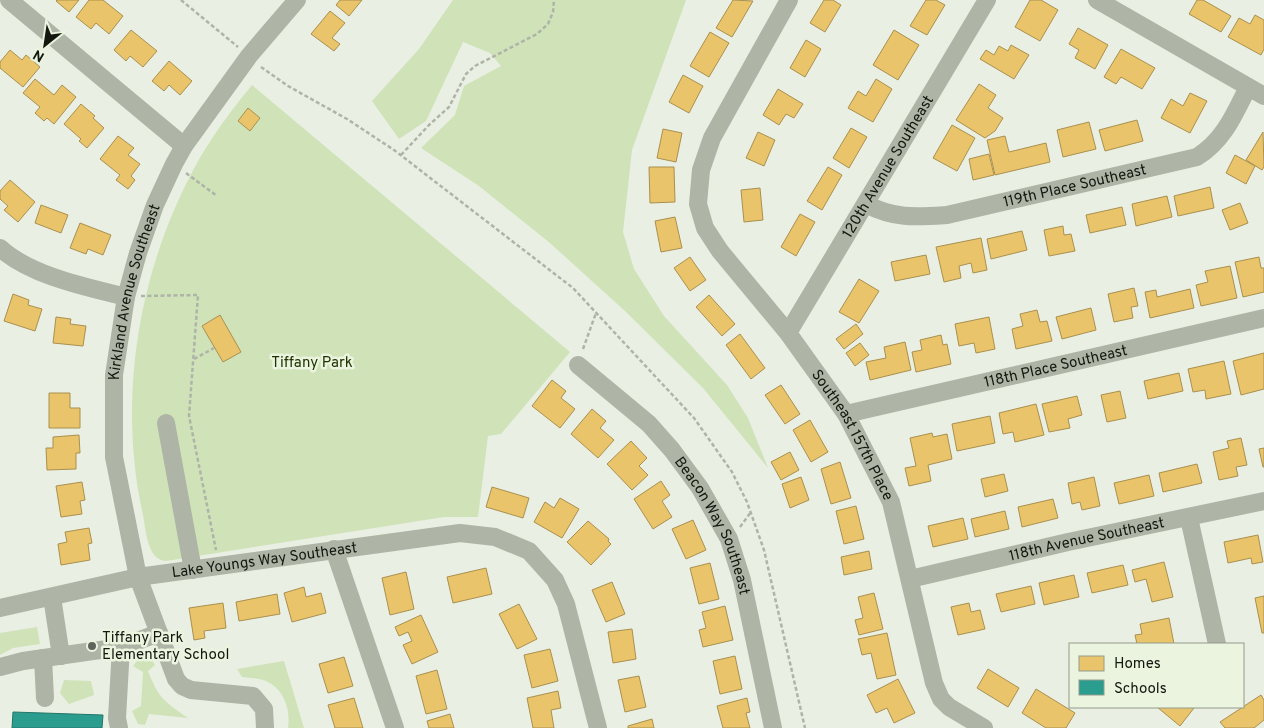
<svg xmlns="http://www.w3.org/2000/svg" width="1264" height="728" viewBox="0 0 1264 728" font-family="Overpass,sans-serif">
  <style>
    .green { fill: #d0e2b8 }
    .homes { fill: #e9c46a; stroke: #a9904f }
    .schools { fill: #2a9d8f; stroke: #237569 }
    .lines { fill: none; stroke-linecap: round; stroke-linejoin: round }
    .path { stroke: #aeb4a8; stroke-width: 2.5; stroke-dasharray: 4 2.5; stroke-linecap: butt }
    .minor { stroke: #aeb4a6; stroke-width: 18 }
    .poi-dot { fill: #5f635a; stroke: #eaf4de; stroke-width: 2 }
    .labels { text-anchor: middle; stroke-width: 5; stroke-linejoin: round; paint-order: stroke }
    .street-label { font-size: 15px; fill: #141710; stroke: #eaf4de }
    .park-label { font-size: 15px; fill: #213200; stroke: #eaf4de }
    .poi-label { font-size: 15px; fill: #141710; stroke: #eaf4de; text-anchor: start }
  </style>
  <rect width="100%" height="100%" fill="#e9efe3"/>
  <path class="green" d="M453,0H686L632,150L623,232L634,269L664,316L727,385L748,418L768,468L703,388L625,311L550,243L479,186L421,148L455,115L464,86L501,66L490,53L463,42L426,121L399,139L372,101L419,49Z
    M252,85L570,352L501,434L488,436L478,517H444L166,561C147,560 146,530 143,515C116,394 140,262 201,156C216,131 233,108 252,85Z
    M37,627L40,644L13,648L0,655V633Z
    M150,657L155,665L148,671C159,699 164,701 188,718L149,714L145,725L138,724L132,711L141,706L143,672L133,666L139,659Z
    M284,661L304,728H288C291,710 284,689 266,681C259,678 250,678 242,677L237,669Z
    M64,680L91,681L94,695L69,704L60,693Z"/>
  <path class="homes" d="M57,0H79L69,12L56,1Z
    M89,0H103L123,16L109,34L96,23L91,29L76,17Z
    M340,0H362L349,16L336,5Z
    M733,0L753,1L732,37L716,28Z
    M824,0H833L841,5L825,32L810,23Z
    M926,0H936L945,5L927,35L910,26Z
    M1030,0H1041L1058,10L1040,41L1015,27Z
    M1197,0H1203L1231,16L1221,32L1189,14Z
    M330,11L345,23L332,38L340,44L334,51L311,34Z
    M1255,15L1264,20V49L1261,55L1228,37L1239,18L1250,24Z
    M1078,28L1108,45L1095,69L1075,58L1079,50L1069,44Z
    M131,30L157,51L143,67L130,56L126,61L114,50Z
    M894,30L919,45L898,80L873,65Z
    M710,32L729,43L709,77L690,66Z
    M806,40L821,49L805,77L790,68Z
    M1011,45L1029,55L1014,79L980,59L986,50L994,55L999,46L1008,51Z
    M1121,49L1155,68L1142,89L1121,77L1116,84L1104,77Z
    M10,50L22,60L26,55L40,67L23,87L0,68V62Z
    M169,61L192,81L180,95L169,85L164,91L152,81Z
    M683,75L703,86L689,113L669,102Z
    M35,79L54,95L62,85L76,97L54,124L47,118L44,121L35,113L40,107L23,93Z
    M876,79L892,89L873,122L848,108L858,91L866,96Z
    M979,84L996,95L988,108L1003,118L995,131L985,138L956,120Z
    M778,89L803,104L794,118L786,114L779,125L763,115Z
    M1190,93L1207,101L1190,133L1161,118L1171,99L1183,106Z
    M81,104L95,116L93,118L104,128L87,148L79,141L81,139L64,124Z
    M248,108L260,118L250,131L238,121Z
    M1137,120L1143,141L1105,151L1099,130Z
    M1089,122L1096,149L1063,157L1057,130Z
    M952,125L975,138L957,171L933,158Z
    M851,128L867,137L849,168L833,158Z
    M663,129L682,133L676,162L657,158Z
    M758,132L775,140L764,166L746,158Z
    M1263,132L1264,167L1262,170L1246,160Z
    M118,136L134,148L128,155L140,164L131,176L135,180L128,189L116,180L120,175L100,159Z
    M1005,136L1009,152L1046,143L1050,162L995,175L987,140Z
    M989,154L994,175L973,180L969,159Z
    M1235,155L1255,166L1246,184L1226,173Z
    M649,167H674L675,202L650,203Z
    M828,167L842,175L822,210L807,201Z
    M10,180L35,202L18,222L4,210L8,206L0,199V191Z
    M1210,187L1214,208L1178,216L1174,196Z
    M760,188L763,220L744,222L741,190Z
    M1167,196L1172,217L1136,226L1132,204Z
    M1240,203L1248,223L1230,230L1222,210Z
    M41,205L68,215L61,233L35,223Z
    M1122,207L1126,225L1090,233L1086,215Z
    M800,214L815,222L796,256L781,247Z
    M675,217L682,248L661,252L655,221Z
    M80,223L111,235L103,255L88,249L86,254L70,248Z
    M1063,226L1064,235L1071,234L1075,251L1049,256L1044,230Z
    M1022,231L1027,250L991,259L987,239Z
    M981,238L987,270L973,273L971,263L959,266L961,278L944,282L936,247Z
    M926,255L930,274L895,281L891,262Z
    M690,257L706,280L690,291L674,268Z
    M1259,257L1261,268H1264V292L1243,297L1235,262Z
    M1230,266L1237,298L1201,306L1196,285L1208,282L1205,271Z
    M859,279L879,291L859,323L839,312Z
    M1134,288L1138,306L1131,307L1133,318L1114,322L1108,294Z
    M1190,289L1194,308L1150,318L1145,292L1156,290L1157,297Z
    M13,294L29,300L28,305L42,309L35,331L4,321Z
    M709,295L735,324L722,336L696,307Z
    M1091,308L1096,330L1062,339L1056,317Z
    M1037,310L1040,322L1047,321L1052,341L1016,349L1012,329L1023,326L1020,314Z
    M220,315L241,352L223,362L202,326Z
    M56,317L71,319L70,324L86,326L83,346L53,343Z
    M989,317L995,349L976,353L974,343L959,346L955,324Z
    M856,324L863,334L844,349L836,339Z
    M740,334L765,368L751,379L726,345Z
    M941,335L943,345L947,344L951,364L916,372L912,352L922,350L920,340Z
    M905,342L911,370L870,380L866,362L886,358L884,347Z
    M860,343L869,355L855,366L846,353Z
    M1264,353V389L1241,395L1233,361Z
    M1224,361L1231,394L1206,399L1205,390L1193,392L1188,369Z
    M1179,373L1183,391L1148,399L1144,381Z
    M552,380L566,391L561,398L575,409L560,428L532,406Z
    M781,385L800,414L785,424L765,395Z
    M1120,391L1126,418L1107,422L1101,395Z
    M49,393H70V408H80V428H49Z
    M1077,396L1082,415L1068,419L1070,428L1049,432L1042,404Z
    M1036,404L1044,435L1015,442L1013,432L1003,434L999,413Z
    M592,409L606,421L600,428L614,440L598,458L571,434Z
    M990,416L995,443L957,451L952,424Z
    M810,420L828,452L811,462L793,430Z
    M932,433L933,437L947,434L952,459L928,465L931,481L909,486L905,468L916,466L910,438Z
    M79,435L80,453H76V469L47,470L46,448H53V437Z
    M1241,438L1247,465L1236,467L1238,476L1219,480L1213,452L1229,448L1227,441Z
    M631,441L647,458L639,466L648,475L632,490L607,464Z
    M1264,448V467H1263L1259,449Z
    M790,452L799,470L781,480L771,462Z
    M840,462L851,498L831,504L821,469Z
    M1197,464L1202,483L1163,492L1159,473Z
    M1004,474L1008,491L985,497L981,479Z
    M1149,475L1154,496L1119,504L1114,483Z
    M801,477L809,500L790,508L782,484Z
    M1094,477L1100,506L1082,510L1080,502L1072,504L1068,483Z
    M661,481L670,495L662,501L672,517L653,529L634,499Z
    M82,482L85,500L80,501L82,514L61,517L56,486Z
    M492,487L529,498L523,518L486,507Z
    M560,498L579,509L562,538L534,522L545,502L554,508Z
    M1053,499L1058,518L1022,527L1018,507Z
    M856,506L864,539L844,544L836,511Z
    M1005,511L1009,529L975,537L971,519Z
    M963,518L968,539L933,547L928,526Z
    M693,520L706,550L686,559L672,529Z
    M588,521L609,539L608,541L611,544L591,565L567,542Z
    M89,528L92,543L88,544L90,560L61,565L58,544L67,542L65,532Z
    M1258,535L1263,562L1252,564L1251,558L1228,563L1224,542Z
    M869,551L872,569L844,575L841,557Z
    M1164,562L1173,597L1152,602L1146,579L1135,582L1132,570Z
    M710,563L719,599L699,604L690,568Z
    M1123,565L1128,585L1092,593L1087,573Z
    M486,568L492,594L453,603L447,577Z
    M406,572L414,609L390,615L382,578Z
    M1074,575L1079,597L1044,605L1039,583Z
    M612,582L625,614L606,622L592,590Z
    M1031,586L1035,604L1001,612L996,594Z
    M304,587L306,597L321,593L326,613L292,622L284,593Z
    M874,593L883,629L859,635L855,620L863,618L858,597Z
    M277,594L280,614L239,621L236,602Z
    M1264,596V633H1262L1255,598Z
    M223,603L226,628L204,631L205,638L194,640L189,608Z
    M969,603L971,612L980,610L985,629L958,635L951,607Z
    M519,604L537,639L517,649L499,614Z
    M725,606L733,640L703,647L699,630L706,628L702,612Z
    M421,615L438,652L412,664L403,645L412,641L408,632L399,636L395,627Z
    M1169,618L1174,644H1137L1135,635L1142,634L1140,624Z
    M632,629L636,659L613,663L608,632Z
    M887,633L896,675L877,679L871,653L862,655L858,639Z
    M550,649L558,681L532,688L524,655Z
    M735,656L742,689L720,694L713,661Z
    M344,657L353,686L328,693L319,664Z
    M988,669L1019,688L1008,707L977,688Z
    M437,670L447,709L426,714L416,676Z
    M639,676L646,707L625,712L618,680Z
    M898,679L915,713L894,723L887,708L876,713L867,695Z
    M1036,689L1075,713L1066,728H1046L1022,713Z
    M558,691L561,708L551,710L554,728H533L527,698Z
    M1261,695L1264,700V720L1254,728H1225L1220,722Z
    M354,698L363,728H335L328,705Z
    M747,698L750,712L746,713L750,728H723L717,706Z
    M1157,707H1192L1194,708L1180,726Z
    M450,714L454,728H429L427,721Z
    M652,719L654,728H628V726Z"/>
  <path class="schools" d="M13,712L103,715L102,728H12Z"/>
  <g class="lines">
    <path class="path" d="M181,0L238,47
      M261,67L288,86L347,119L394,150L573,288L694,418L732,472L747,502L764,550L805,728
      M401,155L429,125L449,107L466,74L475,66L537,34L548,24L553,12L554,0
      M186,173L217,196
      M141,296L198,295L189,416L216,550
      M583,349L596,313
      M194,359L214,348
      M740,527L751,512"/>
    <g class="minor">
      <path d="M9,0L184,146"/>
      <path id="s1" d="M789,0L712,138L701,170L698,204L705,228L720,251L788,333L846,414L891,502L934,683L941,699L949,707L984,728"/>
      <path d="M1097,0L1264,96"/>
      <path id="s2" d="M866,204C894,219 916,217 947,215L1197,157C1224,140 1234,115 1248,87"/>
      <path d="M0,248C31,276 86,287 126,297"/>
      <path id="s3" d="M788,333L987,0"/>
      <path id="s4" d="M578,365L649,424L672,450L700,488L729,539L742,580L773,728"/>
      <path id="s5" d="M846,414L1264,318"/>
      <path d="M166,423L193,570"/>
      <path d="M1189,518L1217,644"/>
      <path d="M334,549L395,728"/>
      <path id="s6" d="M910,579L1068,542L1264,501"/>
      <path d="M52,597L61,656"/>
      <path id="s7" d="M0,608L138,577L460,533L495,537L529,551L555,580L566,604L598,728"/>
      <path d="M43,658L45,698"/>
      <path d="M0,667L23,661L121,647L159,633"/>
      <path d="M119,728L117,718L121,647"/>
      <path id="s8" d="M265,728L264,709L253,696L191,690L182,686L176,679L138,577L114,457V375L126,297L138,253L155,205L174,164L184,146L249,56L297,0"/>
    </g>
  </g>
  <circle class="poi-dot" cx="92" cy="646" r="5"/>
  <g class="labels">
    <g class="street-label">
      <text dy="5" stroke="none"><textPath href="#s3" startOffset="194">120th Avenue Southeast</textPath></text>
      <text dy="5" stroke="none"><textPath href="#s2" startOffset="214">119th Place Southeast</textPath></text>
      <text dy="5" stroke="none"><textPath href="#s8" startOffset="516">Kirkland Avenue Southeast</textPath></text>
      <text dy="5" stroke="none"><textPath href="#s5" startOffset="215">118th Place Southeast</textPath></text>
      <text dy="5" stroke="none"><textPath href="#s1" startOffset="506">Southeast 157th Place</textPath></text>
      <text dy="5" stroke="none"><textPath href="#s4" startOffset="214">Beacon Way Southeast</textPath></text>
      <text dy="5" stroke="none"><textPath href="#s6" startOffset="181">118th Avenue Southeast</textPath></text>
      <text dy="5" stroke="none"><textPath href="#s7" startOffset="269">Lake Youngs Way Southeast</textPath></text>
    </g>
    <g class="park-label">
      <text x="312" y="367">Tiffany Park</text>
    </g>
    <g class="poi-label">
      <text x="102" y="642">Tiffany Park<tspan x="102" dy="17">Elementary School</tspan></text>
    </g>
  </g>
  <rect x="1069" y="643" width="175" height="65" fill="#eaf4de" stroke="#949c8c"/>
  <rect x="1079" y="656" width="25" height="15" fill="#e9c46a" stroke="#949c8c"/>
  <text x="1114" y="668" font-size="15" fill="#141710">Homes</text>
  <rect x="1079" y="680" width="25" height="15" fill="#2a9d8f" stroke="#949c8c"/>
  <text x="1114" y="693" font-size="15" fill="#141710">Schools</text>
  <g transform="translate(45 45) rotate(210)" stroke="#eaf4de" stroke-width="4" paint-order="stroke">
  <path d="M0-4L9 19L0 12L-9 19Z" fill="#141710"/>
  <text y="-8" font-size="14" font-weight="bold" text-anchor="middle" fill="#141710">N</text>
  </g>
</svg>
